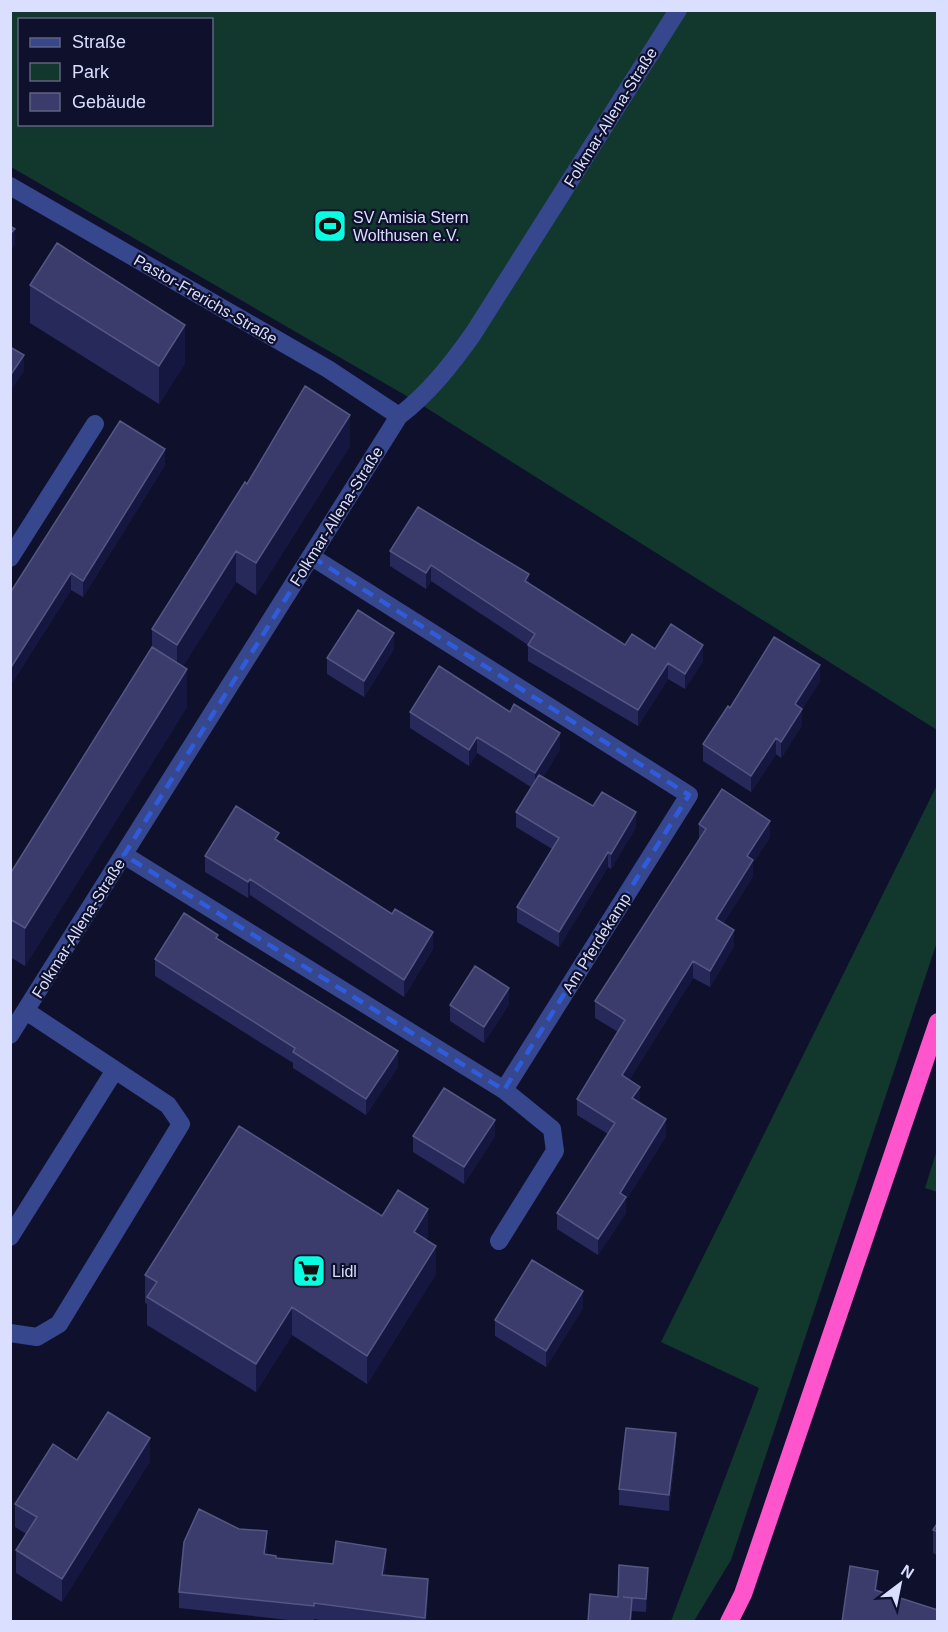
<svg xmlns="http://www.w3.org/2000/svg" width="948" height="1632" viewBox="0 0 948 1632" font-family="Helvetica,sans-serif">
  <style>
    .green { fill: #12372d; fill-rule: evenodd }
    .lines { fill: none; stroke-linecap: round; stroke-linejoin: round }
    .minor { stroke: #37478e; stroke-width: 18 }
    .highway { stroke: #f5c; stroke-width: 18 }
    .wall { fill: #27295a }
    .shaded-wall { fill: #161740 }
    .building { fill: #3b3c6c; stroke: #545683; stroke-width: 1.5 }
    .marked { fill: none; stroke: #305cdc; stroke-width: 4.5; stroke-dasharray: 12 8; stroke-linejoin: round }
    .labels { text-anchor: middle; stroke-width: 4.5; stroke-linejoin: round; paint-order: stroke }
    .street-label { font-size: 16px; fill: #dadeff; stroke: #0f112c }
    .poi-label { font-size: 16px; fill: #dadeff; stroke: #0f112c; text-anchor: start }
  </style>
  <rect width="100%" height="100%" fill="#0f112c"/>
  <path class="green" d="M11,11H937V730L417,402L11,167ZM20,20H212V124H20Z
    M937,785V942L731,1560L694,1621H671L759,1388L661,1342Z
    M937,1150V1192L925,1188Z"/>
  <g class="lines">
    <path class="minor" d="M10,186L328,369L399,416
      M10,558L95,424
      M124,855L504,1090L689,795L312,557
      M10,1035L399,416C429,393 451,365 473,334L678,10
      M10,1237L115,1070
      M499,1241L555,1151L552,1129L504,1090
      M10,1333L37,1337L59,1324L181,1124L168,1105L26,1011"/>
    <path class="highway" d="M729,1622L743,1594L938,1022"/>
  </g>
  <path class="wall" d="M30,285L185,363L159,404L30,323Z
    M350,446L256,595L236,582L183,666L187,707L25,966L10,957V874L152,648V629L247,484Z
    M165,465L83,597L71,590L10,686V593Z
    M390,551L529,584L625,645L655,649L703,661L685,689L668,679L638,726L528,661V645L431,581L426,589L390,566Z
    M394,649L364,697L327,674V658Z
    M820,681L802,709V725L781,758L776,754L751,792L703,761V744L730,708Z
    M410,712L560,749L543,777L593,806L636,827L611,869L608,867L559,947L517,922V907L552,849L516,827V812L531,787L477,753L469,766L410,728Z
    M699,824L770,837L753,863V876L723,924L734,946L710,987L693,978L629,1080L640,1103L666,1136L626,1200V1213L598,1255L557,1229V1213L608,1134L577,1115V1099L618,1032L595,1018V1001L699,840Z
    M279,841L433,949L404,997L250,895L248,898L205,872V856Z
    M218,940L398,1067L366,1115L293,1068V1063L155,976V959Z
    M509,1004L484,1043L450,1021V1005Z
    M413,1136H495L464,1184L413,1152Z
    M382,1216L428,1237L426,1240L436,1274L367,1384L292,1335L256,1392L147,1325V1304L145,1303V1275Z
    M583,1308L546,1367L495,1336V1320Z
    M676,1449L669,1511L619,1505V1489Z
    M77,1460L150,1461L62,1602L16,1573V1550L26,1534L15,1527V1504Z
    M938,1522V1556L933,1553V1530Z
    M267,1548L266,1555L276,1558L333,1564L386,1565L384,1575L428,1595L426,1622H332L314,1619V1622H308L179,1608V1592Z
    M648,1581L646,1612L632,1611L631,1622H588L618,1597Z"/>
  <path class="shaded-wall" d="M15,229V245L10,250V234Z
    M185,325V363L159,404V366Z
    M24,355V371L10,392V376Z
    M350,415V446L256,595V563Z
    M165,449V465L83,597V581Z
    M236,551V582L177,676V645Z
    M431,565V581L426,589V573Z
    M71,573V590L10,686V669Z
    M529,574V590L525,581Z
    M394,633V649L364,697V681Z
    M703,645V661L685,689V674Z
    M668,663V679L638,726V710Z
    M820,665V681L802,709V725L781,758V742L795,704Z
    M187,669V707L25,966V928Z
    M560,733V749L535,790V773Z
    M477,737V753L469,766V750Z
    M776,738V754L751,792V776Z
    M636,812V827L611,869V854Z
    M770,821V837L753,863V876L716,935V919L747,856Z
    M608,852V867L559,947V932Z
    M250,879V895L248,898V882Z
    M734,930V946L710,987V971Z
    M433,932V949L404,997V980Z
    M693,961V978L622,1092V1075Z
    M509,988V1004L484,1043V1027Z
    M398,1051V1067L366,1115V1099Z
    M640,1087V1103L632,1098Z
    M666,1119V1136L626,1200V1213L598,1255V1239L620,1193Z
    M495,1120V1136L464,1184V1167Z
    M428,1209V1237L414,1260V1232Z
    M436,1246V1274L367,1384V1356Z
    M583,1291V1308L546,1367V1351Z
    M292,1307V1335L256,1392V1364Z
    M676,1433V1449L669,1511V1495Z
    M150,1438V1461L62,1602V1579Z
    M267,1531V1548L264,1571V1554Z
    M386,1549V1565L382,1591V1575Z
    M648,1568V1581L646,1612V1599Z
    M878,1571V1587L875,1606V1590Z
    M428,1579V1595L426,1622H425Z"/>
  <path class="building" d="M10,226L15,229L10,234Z
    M57,243L185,325L159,366L30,285Z
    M10,347L24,355L10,376Z
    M305,386L350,415L256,563L236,551L177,645L152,629L245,482L247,484Z
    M120,421L165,449L83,581L71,573L10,669V593Z
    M418,507L529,574L525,581L625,645L632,634L655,649L671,624L703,645L685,674L668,663L638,710L528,645L535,634L431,565L426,573L390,551Z
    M358,610L394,633L364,681L327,658Z
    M774,637L820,665L795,704L802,709L781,742L776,738L751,776L703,744L728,706L730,708Z
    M152,647L187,669L25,928L10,919V874Z
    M439,666L510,712L514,704L560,733L535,773L477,737L469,750L410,712Z
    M539,775L593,806L602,792L636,812L611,854L608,852L559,932L517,907L559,838L516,812Z
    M722,789L770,821L747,856L753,860L716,919L734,930L710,971L693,961L622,1075L640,1087L632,1098L666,1119L620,1193L626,1197L598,1239L557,1213L615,1123L577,1099L625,1020L595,1001L706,829L699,824Z
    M236,806L279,833L275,839L392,914L395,909L433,932L404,980L250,879L248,882L205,856Z
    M184,913L218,935L216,938L398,1051L366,1099L293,1052L295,1048L155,959Z
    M475,966L509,988L484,1027L450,1005Z
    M444,1088L495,1120L464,1167L413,1136Z
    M239,1126L382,1216L398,1190L428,1209L414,1232L436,1246L367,1356L292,1307L256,1364L147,1297L157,1282L145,1275Z
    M532,1260L583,1291L546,1351L495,1320Z
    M108,1412L150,1438L62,1579L16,1550L37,1517L15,1504L53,1444L77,1460Z
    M626,1428L676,1433L669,1495L619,1489Z
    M199,1509L239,1529L267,1531L264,1554L276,1556V1558L333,1564L336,1541L386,1549L382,1575L428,1579L425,1618L314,1603V1606L179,1592L184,1542Z
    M938,1522V1532L933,1530Z
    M619,1565L648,1568L646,1599L623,1597L632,1598L630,1622H588L590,1594L618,1597Z
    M850,1566L878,1571L875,1590L938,1610V1622H842Z"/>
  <path class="marked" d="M312,557L689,795L504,1090L124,855Z"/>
  <defs>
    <g id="stadium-square" transform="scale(1.725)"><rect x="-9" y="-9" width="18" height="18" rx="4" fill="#06ffe0" stroke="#0f112c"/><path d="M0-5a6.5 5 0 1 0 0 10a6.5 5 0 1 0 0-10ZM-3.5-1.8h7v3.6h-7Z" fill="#111"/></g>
    <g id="supermarket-square" transform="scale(1.725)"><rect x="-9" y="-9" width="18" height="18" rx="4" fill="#06ffe0" stroke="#0f112c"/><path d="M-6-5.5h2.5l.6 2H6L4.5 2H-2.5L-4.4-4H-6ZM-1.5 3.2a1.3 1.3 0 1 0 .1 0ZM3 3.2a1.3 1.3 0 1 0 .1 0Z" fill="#111"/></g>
  </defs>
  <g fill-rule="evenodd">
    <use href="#stadium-square" x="330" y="226"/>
    <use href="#supermarket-square" x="309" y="1271"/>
  </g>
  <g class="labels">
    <g class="street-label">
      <text transform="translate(610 117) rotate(-58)" y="6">Folkmar-Allena-Straße</text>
      <text transform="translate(206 299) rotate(30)" y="6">Pastor-Frerichs-Straße</text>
      <text transform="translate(336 516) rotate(-58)" y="6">Folkmar-Allena-Straße</text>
      <text transform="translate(78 928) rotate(-58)" y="6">Folkmar-Allena-Straße</text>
      <text transform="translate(596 943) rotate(-58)" y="6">Am Pferdekamp</text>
    </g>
    <g class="poi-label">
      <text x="353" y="223">SV Amisia Stern<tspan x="353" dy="18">Wolthusen e.V.</tspan></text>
      <text x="332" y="1277">Lidl</text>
    </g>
  </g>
  <rect width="948" height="1632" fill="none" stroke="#dadeff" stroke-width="24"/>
  <rect x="18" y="18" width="195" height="108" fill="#0f112c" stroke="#606380" stroke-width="1.5"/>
  <rect x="30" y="38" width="30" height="9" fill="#37478e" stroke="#606380" stroke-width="1.5"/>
  <text x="72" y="48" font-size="18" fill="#dadeff">Straße</text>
  <rect x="30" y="63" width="30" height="18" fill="#12372d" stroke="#606380" stroke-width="1.5"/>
  <text x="72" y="78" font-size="18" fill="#dadeff">Park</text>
  <rect x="30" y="93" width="30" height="18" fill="#3b3c6c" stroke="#606380" stroke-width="1.5"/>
  <text x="72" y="108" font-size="18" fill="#dadeff">Gebäude</text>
  <g transform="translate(900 1584) rotate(32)" stroke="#0f112c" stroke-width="4.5" paint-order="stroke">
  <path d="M0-4.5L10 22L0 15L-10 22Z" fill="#dadeff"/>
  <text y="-9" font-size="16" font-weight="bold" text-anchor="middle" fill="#dadeff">N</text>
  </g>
</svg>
